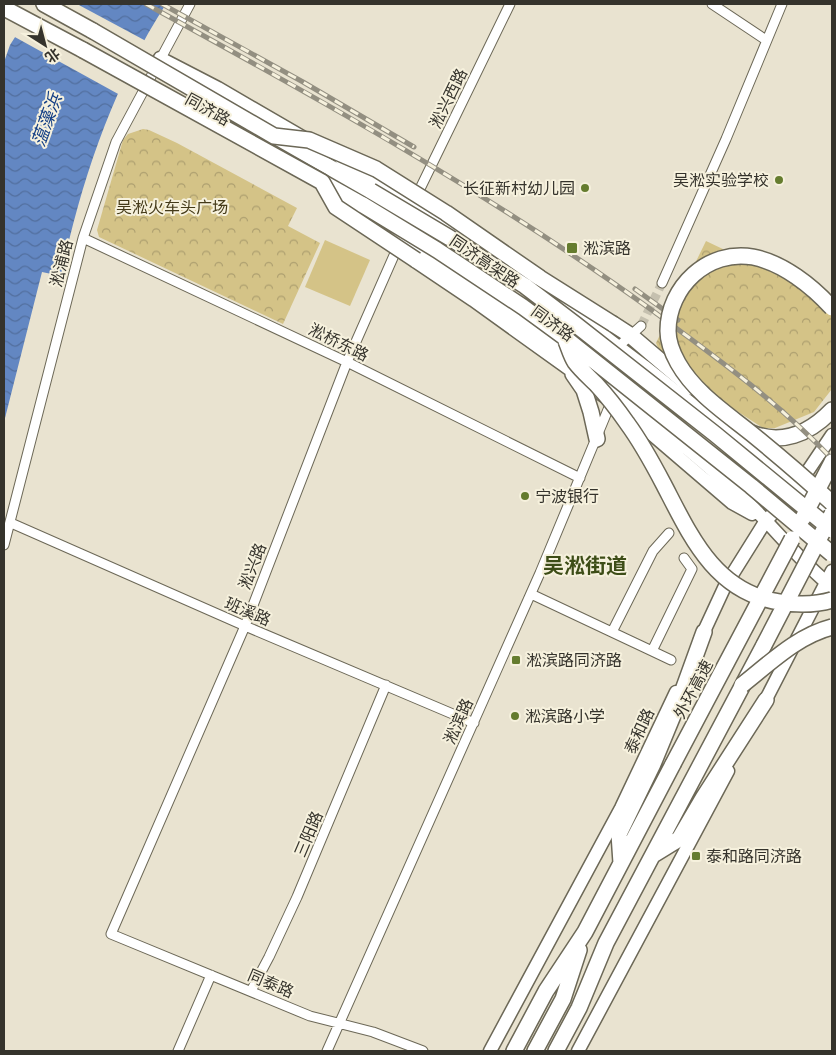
<svg xmlns="http://www.w3.org/2000/svg" width="836" height="1055" viewBox="0 0 836 1055" font-family="Raleway,'Noto Sans SC',sans-serif">
  <style>
    .green { fill: #d4c387 }
    .park { fill: url(#park-crowns) }
    .water { fill: url(#water-waves) }
    .pier { fill: #e9e3d0 }
    .lines { fill: none; stroke-linecap: round; stroke-linejoin: round }
    .street-tunnel { stroke: #c5c0af; stroke-width: 9; stroke-dasharray: 9 4.5; stroke-linecap: butt }
    .street-casing { stroke: #6c6857; stroke-width: 11 }
    .primary-casing { stroke: #6c6857; stroke-width: 15 }
    .highway-casing { stroke: #6c6857; stroke-width: 18 }
    .street { stroke: #fff; stroke-width: 9 }
    .primary { stroke: #fff; stroke-width: 12 }
    .highway { stroke: #fff; stroke-width: 15 }
    .rail-casing { stroke: #938f81; stroke-width: 5 }
    .rail { stroke: #f6f1dd; stroke-width: 3; stroke-dasharray: 9; stroke-linecap: butt }
    .highway-bridge-casing { stroke: #6c6857; stroke-width: 18; stroke-linecap: butt }
    .highway-bridge { stroke: #fff; stroke-width: 15 }
    .poi-dot { fill: #657c2e; stroke: #f6f1dd; stroke-width: 2 }
    .labels { text-anchor: middle; stroke-width: 4; stroke-linejoin: round; paint-order: stroke }
    .street-label { font-size: 16px; fill: #35332c; stroke: #f6f1dd }
    .poi-label { font-size: 16px; fill: #35332c; stroke: #f6f1dd; text-anchor: start }
    .park-label { font-size: 16px; fill: #443a19; stroke: #f6f1dd }
    .water-label { font-size: 18px; font-style: italic; fill: #123e85; stroke: #f6f1dd }
    .district-label { font-size: 21px; font-weight: bold; fill: #3d4d17; stroke: #f6f1dd }
  </style>
  <defs>
    <pattern id="park-crowns" width="20" height="18" patternUnits="userSpaceOnUse" patternTransform="scale(1.25)"><rect width="20" height="18" fill="#d4c387"/><path d="M2 6a3 3 0 1 1 6 0M12 15a3 3 0 1 1 6 0" fill="none" stroke="#ad9f6f"/></pattern>
    <pattern id="water-waves" width="16" height="10" patternUnits="userSpaceOnUse" patternTransform="scale(1.25)"><rect width="16" height="10" fill="#6387c2"/><path d="M0 5q4-4 8 0t8 0" fill="none" stroke="#526f9e"/></pattern>
  </defs>
  <rect width="100%" height="100%" fill="#e9e3d0"/>
  <path class="green" d="M325,240L370,260L350,306L305,287Z"/>
  <path class="park" d="M143,129L149,130L177,143L297,208L288,226L320,243L283,324L99,237L97,230L123,140L128,134Z
    M706,241L832,301V389L814,412L775,428H763L666,365L656,343Z"/>
  <path class="water" d="M36,4H166C113,86 81,181 61,276L42,272L4,422V62L10,45Z"/>
  <path class="pier" d="M33,4H77L146,41L120,95L13,36Z"/>
  <g class="lines">
    <path class="street-tunnel" d="M641,326L662,283"/>
    <g class="street-casing">
      <path id="street" d="M712,4L766,40
        M416,197L510,4
        M83,238L347,362L580,478
        M399,244L347,362L245,626L111,934L310,1016L373,1032L423,1051
        M662,283L726,139L782,4
        M619,346L641,326
        M11,523L245,626L474,723
        M4,545L83,238L116,142L190,4
        M531,594L652,651L692,569L684,558
        M612,632L653,551L669,533
        M652,651L671,660
        M251,991L269,957L297,897L386,685
        M178,1051L211,975
        M327,1051L540,573L612,400"/>
    </g>
    <g class="primary-casing">
      <path id="primary" d="M160,58L218,88L304,138
        M341,159L477,244L550,295L644,366L832,515
        M336,198L537,331L574,359
        M592,373C642,411 693,452 740,495C772,524 798,560 832,587
        M620,407L732,503L752,514
        M700,640L725,586L765,522L797,487L832,435
        M762,707L832,571
        M490,1051L621,808L676,692
        M578,1051L728,771"/>
    </g>
    <g class="highway-casing">
      <path id="highway" d="M44,4L93,31
        M4,8L83,50
        M275,136L371,191
        M322,182L363,205
        M416,260L474,299L584,378
        M613,324L630,335L691,387
        M573,374L584,390L591,412L597,439
        M602,393L612,400H628
        M749,432C781,446 809,434 832,410
        M653,855L679,839L703,798L766,700
        M621,863L619,834L653,764L679,701L704,632
        M514,1051L546,991L585,932L673,764
        M535,1051L563,999L579,950
        M556,1051L579,1008L606,943L764,645"/>
    </g>
    <use href="#street" class="street"/>
    <use href="#primary" class="primary"/>
    <use href="#highway" class="highway"/>
    <g class="rail-casing">
      <path id="rail" d="M146,4C319,99 493,195 653,311C717,358 778,402 832,459
        M162,4L303,82L414,147
        M635,289L678,320"/>
    </g>
    <use href="#rail" class="rail"/>
    <g class="highway-bridge-casing">
      <path id="highway-bridge" d="M93,31L274,136L309,140L376,169L446,213L540,278L613,324
        M83,50L322,182L336,207L416,260
        M371,191L450,238L525,286L575,324L715,434L832,530
        M363,205L437,250L523,307L564,337L751,486L832,554
        M832,308C812,286 783,263 753,257C708,249 668,287 668,331C668,342 673,354 678,363C695,393 726,413 752,434C779,456 806,479 832,503
        M566,341C569,348 571,356 575,362C581,370 589,377 596,384C607,396 618,410 627,423C641,442 653,464 664,485C691,537 715,592 779,602C797,605 815,605 832,600
        M803,518L832,462
        M764,645L832,514
        M742,685C770,663 797,636 832,627
        M673,764L792,539"/>
    </g>
    <use href="#highway-bridge" class="highway-bridge"/>
  </g>
  <g class="poi-dot">
    <circle cx="779" cy="180" r="5"/>
    <circle cx="585" cy="188" r="5"/>
    <rect x="566" y="242" width="12" height="12" rx="2.5"/>
    <circle cx="525" cy="496" r="5"/>
    <rect x="511" y="655" width="10" height="10" rx="2.5"/>
    <circle cx="515" cy="716" r="5"/>
    <rect x="691" y="851" width="10" height="10" rx="2.5"/>
  </g>
  <g class="labels">
    <g class="street-label">
      <text transform="translate(448 98) rotate(-64)" y="6">淞兴西路</text>
      <text transform="translate(208 109) rotate(29)" y="6">同济路</text>
      <text transform="translate(485 261) rotate(34)" y="6">同济高架路</text>
      <text transform="translate(61 263) rotate(-76)" y="6">淞浦路</text>
      <text transform="translate(553 323) rotate(36)" y="6">同济路</text>
      <text transform="translate(339 342) rotate(26)" y="6">淞桥东路</text>
      <text transform="translate(252 566) rotate(-69)" y="6">淞兴路</text>
      <text transform="translate(248 611) rotate(23)" y="6">班溪路</text>
      <text transform="translate(693 689) rotate(-62)" y="6">外环高速</text>
      <text transform="translate(458 721) rotate(-66)" y="6">淞滨路</text>
      <text transform="translate(639 731) rotate(-65)" y="6">泰和路</text>
      <text transform="translate(308 834) rotate(-67)" y="6">三阳路</text>
      <text transform="translate(271 983) rotate(23)" y="6">同泰路</text>
    </g>
    <g class="poi-label">
      <text x="769" y="186" text-anchor="end">吴淞实验学校</text>
      <text x="575" y="194" text-anchor="end">长征新村幼儿园</text>
      <text x="583" y="254">淞滨路</text>
      <text x="535" y="502">宁波银行</text>
      <text x="526" y="666">淞滨路同济路</text>
      <text x="525" y="722">淞滨路小学</text>
      <text x="706" y="862">泰和路同济路</text>
    </g>
    <g class="park-label">
      <text x="172" y="213">吴淞火车头广场</text>
    </g>
    <g class="water-label">
      <text transform="translate(47 120) rotate(-70)" y="6">蕰藻浜</text>
    </g>
    <g class="district-label">
      <text x="585" y="573">吴淞街道</text>
    </g>
  </g>
  <rect width="836" height="1055" fill="none" stroke="#35332c" stroke-width="10"/>
  <g transform="translate(45 45) rotate(144)" stroke="#f6f1dd" stroke-width="4" paint-order="stroke">
  <path d="M0-4L9 19L0 12L-9 19Z" fill="#35332c"/>
  <text y="-8" font-size="14" font-weight="bold" text-anchor="middle" fill="#35332c">北</text>
  </g>
</svg>
